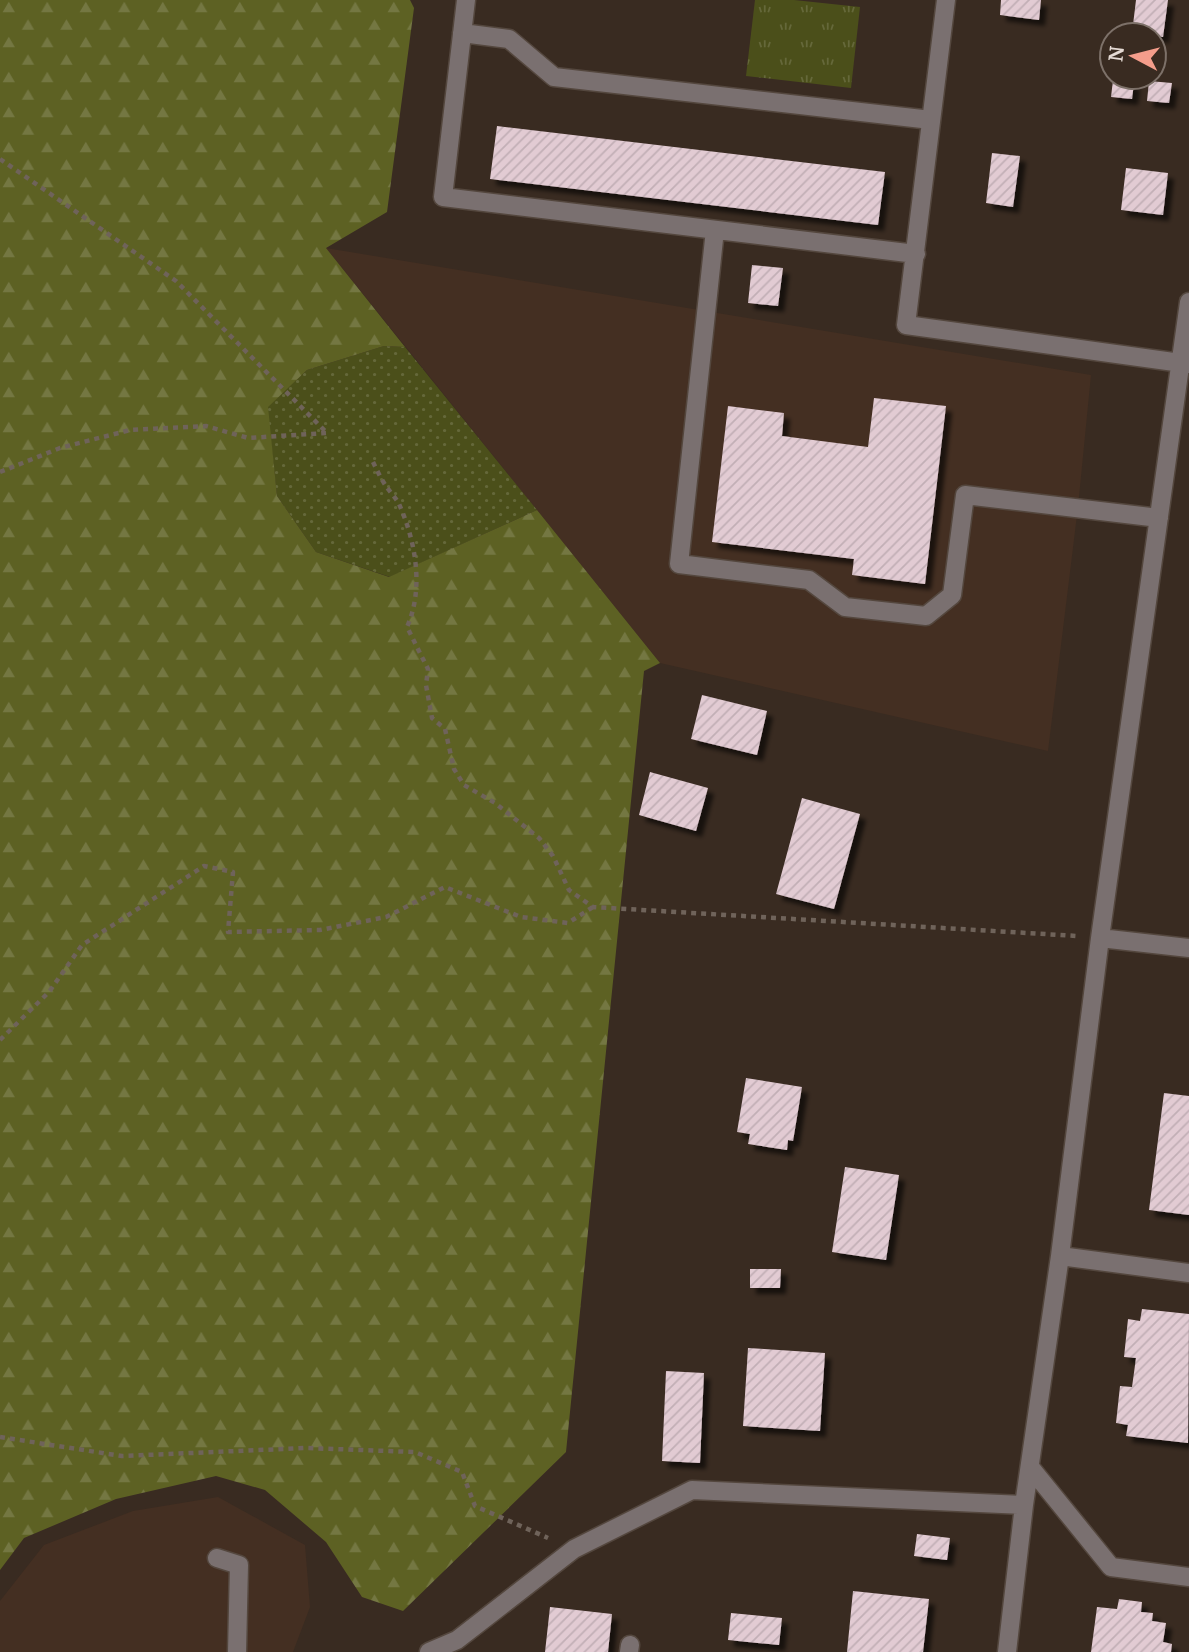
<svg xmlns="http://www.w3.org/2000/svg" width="1189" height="1652" viewBox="0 0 1189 1652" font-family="Merriweather,serif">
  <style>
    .built { fill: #442f22 }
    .grass { fill: url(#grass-dots) }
    .forest { fill: url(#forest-firs) }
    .park { fill: url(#park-tufts) }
    .building { fill: url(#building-hatch); filter: url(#shadow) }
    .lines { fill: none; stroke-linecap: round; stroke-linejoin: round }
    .minor-casing { stroke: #54473e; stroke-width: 21 }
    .path { stroke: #6f635a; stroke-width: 4.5; stroke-dasharray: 5 5; stroke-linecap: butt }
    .minor { stroke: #7a7070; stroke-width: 18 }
  </style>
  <defs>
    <pattern id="grass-dots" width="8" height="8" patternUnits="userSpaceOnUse" patternTransform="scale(1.75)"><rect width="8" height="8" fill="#4b4f1a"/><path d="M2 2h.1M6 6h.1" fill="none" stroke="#65683a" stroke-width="1.8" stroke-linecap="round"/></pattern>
    <pattern id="forest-firs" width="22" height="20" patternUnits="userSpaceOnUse" patternTransform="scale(1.75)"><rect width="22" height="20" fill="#5d6123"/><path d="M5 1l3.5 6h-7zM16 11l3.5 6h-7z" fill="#747742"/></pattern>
    <pattern id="park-tufts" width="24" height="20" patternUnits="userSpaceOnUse" patternTransform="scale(1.75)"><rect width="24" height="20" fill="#4b4f1a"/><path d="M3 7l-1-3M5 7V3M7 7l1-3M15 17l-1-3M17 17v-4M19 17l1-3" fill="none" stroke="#65683a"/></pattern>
    <pattern id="building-hatch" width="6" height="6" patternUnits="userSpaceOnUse" patternTransform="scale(1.75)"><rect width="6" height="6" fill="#e2cbd3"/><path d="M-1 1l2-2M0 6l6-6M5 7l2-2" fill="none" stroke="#c2afb6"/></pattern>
    <filter id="shadow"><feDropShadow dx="6" dy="6" stdDeviation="2" flood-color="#0009"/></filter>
  </defs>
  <rect width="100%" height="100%" fill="#392b21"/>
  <path class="built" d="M326,248L1091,375L1078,507L1048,751L660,663Z
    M218,1497L305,1545L310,1607L293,1652H0V1601L44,1545L133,1511Z"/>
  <path class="grass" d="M384,346L405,347L537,510L390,577L316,552L277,496L267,407L307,370Z"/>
  <path class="forest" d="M0,0H410L414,8L387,212L326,248L405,347L384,346L307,370L268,407L277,496L316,552L389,577L537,510L660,663L644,671L566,1452L403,1611L362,1597L326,1542L265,1490L216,1476L116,1499L24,1538L0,1570Z"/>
  <path class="park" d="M755,0H794L860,7L851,88L746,76Z"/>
  <path class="building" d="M1001,0H1041L1039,20L1000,15Z
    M1136,0H1168L1163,37L1132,33Z
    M1113,80L1134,83L1132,99L1111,97Z
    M1149,81L1172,83L1169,103L1147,101Z
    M497,126L885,172L878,225L490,179Z
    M992,153L1020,156L1013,207L986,203Z
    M1126,168L1168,173L1163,215L1121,210Z
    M752,265L783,268L778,306L748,303Z
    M874,398L946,406L925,584L852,575L854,559L712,542L728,406L784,413L782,436L868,447Z
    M702,695L767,711L757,755L691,739Z
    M650,772L708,788L696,831L639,815Z
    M802,798L860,814L834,909L776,894Z
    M746,1078L802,1087L793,1141L788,1140L787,1150L748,1144L750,1134L737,1132Z
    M1164,1093L1189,1096V1215L1149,1210Z
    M845,1167L899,1175L886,1260L832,1252Z
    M750,1269H781L780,1288H750Z
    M1142,1309L1189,1314L1188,1443L1126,1436L1128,1425L1116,1423L1120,1386L1132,1387L1136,1358L1124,1357L1128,1319L1140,1321Z
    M748,1348L825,1353L820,1431L743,1426Z
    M666,1371L704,1373L700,1463L662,1461Z
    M917,1534L950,1538L947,1560L914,1556Z
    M853,1591L929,1599L923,1652H847Z
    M1119,1599L1142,1602L1141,1612L1153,1613L1152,1621L1166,1623L1163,1642L1172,1644L1171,1652H1091L1097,1607L1117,1609Z
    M550,1607L612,1614L608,1652H545Z
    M731,1613L782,1618L779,1645L728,1640Z"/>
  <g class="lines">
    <g class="minor-casing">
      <path id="minor" d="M466,0L443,197L916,254
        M946,0L906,325L1189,364
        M462,33L509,39L554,77L931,120
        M715,230L679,564L809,580L845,607L926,616L952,595L965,495L1159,518
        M1100,938L1189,948
        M1060,1256L1189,1273
        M1030,1467L1111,1567L1189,1577
        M217,1558L239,1565L237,1652
        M429,1652L457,1640L574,1549L692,1490L1024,1505
        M629,1652L630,1645
        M1007,1652L1024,1505L1060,1256L1100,938L1189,302"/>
    </g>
    <path class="path" d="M0,159L176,281L327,433
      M373,462C377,470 381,479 386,486C390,492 396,498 399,504C416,542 424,589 407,627L428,669L426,685L432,718L445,729L454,769L464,785L495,803L539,838L553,856L569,890L593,907L1077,936
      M0,472L60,448L130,430L206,426L248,438L326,433
      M0,1040L49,992L82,945L204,866L233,872L228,932L320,930L386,917L445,887L521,917L568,923L593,907
      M0,1437L122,1456L306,1448L415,1452L462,1472L475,1506L548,1538"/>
    <use href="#minor" class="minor"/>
  </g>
  <g transform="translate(1133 56) rotate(277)"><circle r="33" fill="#392b21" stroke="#7d7169" stroke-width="2"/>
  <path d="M0-5L12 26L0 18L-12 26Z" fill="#f49d8b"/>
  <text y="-10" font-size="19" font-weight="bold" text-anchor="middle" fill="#e4dad4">N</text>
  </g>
</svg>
